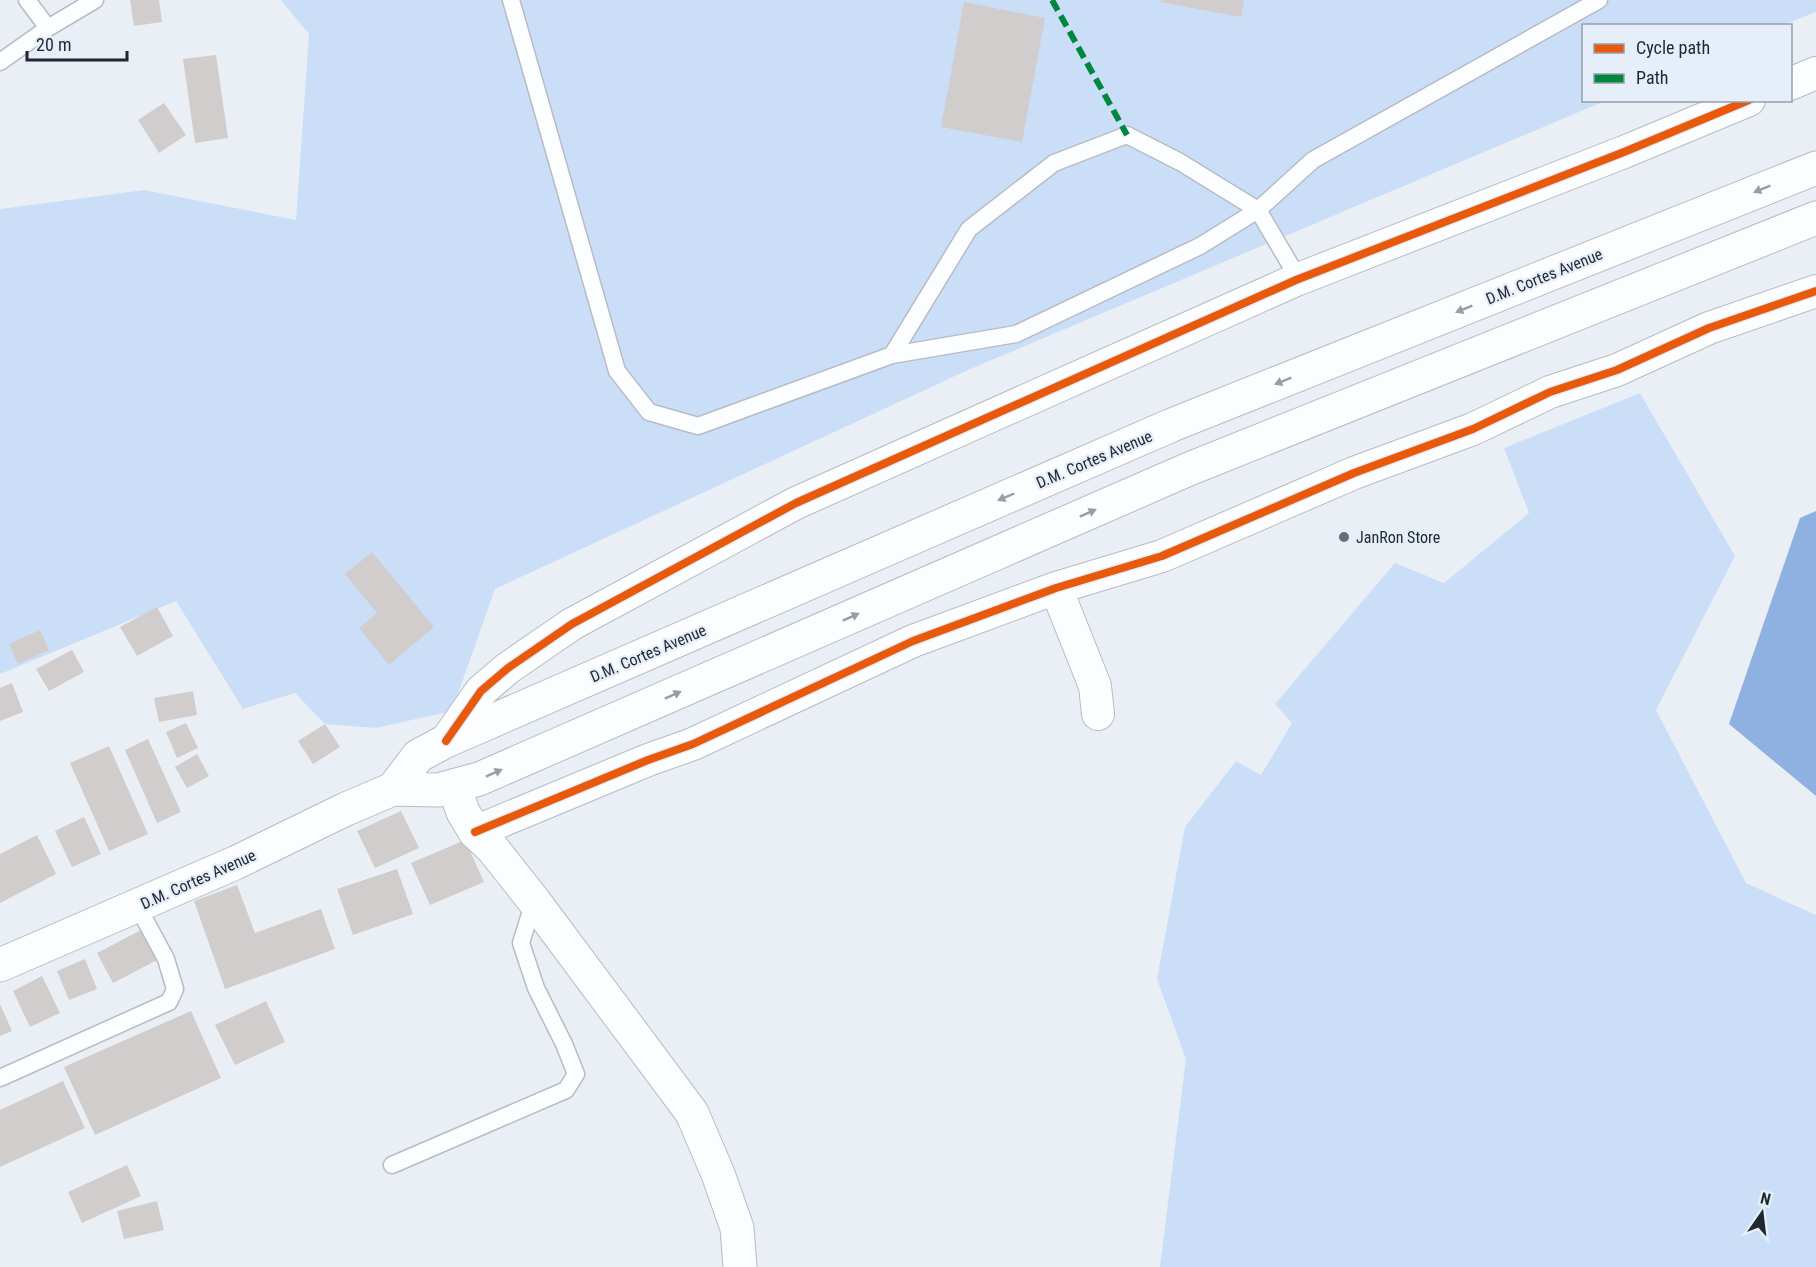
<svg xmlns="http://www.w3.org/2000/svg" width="1816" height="1267" viewBox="0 0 1816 1267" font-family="'Roboto Condensed',sans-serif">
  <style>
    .green { fill: #cbdef8 }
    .water { fill: #8eb1e2 }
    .building { fill: #d0cdcc }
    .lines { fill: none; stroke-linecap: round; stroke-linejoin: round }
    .lane-casing { stroke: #b6bcc4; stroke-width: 19 }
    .street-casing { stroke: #b6bcc4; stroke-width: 34 }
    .secondary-casing { stroke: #b6bcc4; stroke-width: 35 }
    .highway-casing { stroke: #b6bcc4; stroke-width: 35 }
    .lane { stroke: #fcfdfe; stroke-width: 16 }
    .street { stroke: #fcfdfe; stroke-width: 32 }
    .secondary { stroke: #fcfdfe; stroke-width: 33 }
    .highway { stroke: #fcfdfe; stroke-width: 33 }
    .quiet { stroke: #00873e; stroke-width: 6; stroke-dasharray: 12 6; stroke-linecap: butt }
    .cycleway-casing { stroke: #e6eefa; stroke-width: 11 }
    .cycleway { stroke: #e8590c; stroke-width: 8 }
    .oneway { fill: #999da2 }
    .poi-dot { fill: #666d76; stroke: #e6eefa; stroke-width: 2 }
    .labels { text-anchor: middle; stroke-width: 4.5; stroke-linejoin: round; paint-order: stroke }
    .street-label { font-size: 16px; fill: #1f2731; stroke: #e6eefa }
    .poi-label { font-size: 16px; fill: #1f2731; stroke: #e6eefa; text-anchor: start }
  </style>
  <rect width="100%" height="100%" fill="#eaeff6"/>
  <path class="green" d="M281,0H1816V12L1783,25L1584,26V100L1605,101L968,370L495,589L452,711L376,728L325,724L295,693L243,709L176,601L0,674V209L144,190L296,220L309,34Z
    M1640,393L1735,556L1656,710L1746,883L1816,915V1267H1160L1186,1059L1157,979L1185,827L1236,761L1261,775L1292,723L1275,704L1395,563L1444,583L1529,513L1504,448Z"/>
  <path class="water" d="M1816,511V796L1729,724L1800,518Z"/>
  <path class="building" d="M130,0H159L162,22L134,26Z
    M1161,0H1244L1241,17L1160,2Z
    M964,2L1045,18L1022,142L941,127Z
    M216,55L228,138L195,143L183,59Z
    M164,103L186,135L159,153L138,120Z
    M372,552L434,627L389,665L359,628L377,613L345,574Z
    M157,607L173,636L137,656L120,627Z
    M40,630L49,650L18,664L9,644Z
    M72,650L84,672L49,691L36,669Z
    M12,683L23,712L0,721V688Z
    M193,691L197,715L159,722L154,698Z
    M186,723L198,748L177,758L166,732Z
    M325,724L340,747L313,764L298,741Z
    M148,739L181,812L157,823L125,750Z
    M109,746L148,834L109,851L70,763Z
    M197,754L209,776L187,788L175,767Z
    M401,811L419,848L375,868L357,831Z
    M84,817L101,854L72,867L55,831Z
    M37,835L56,874L0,903V854Z
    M465,840L484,882L430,905L411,863Z
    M397,869L413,914L353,935L337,889Z
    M237,885L255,933L321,909L335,949L225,989L194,901Z
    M145,928L161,958L113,983L97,953Z
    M85,959L97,989L69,1000L57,971Z
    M42,976L60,1013L30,1027L13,991Z
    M266,1001L285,1042L235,1065L215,1025Z
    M0,1004L12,1031L0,1036Z
    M191,1011L221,1078L95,1135L64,1067Z
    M63,1081L85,1128L0,1167V1110Z
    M127,1165L141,1196L82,1223L68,1192Z
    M157,1201L164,1230L124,1239L117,1211Z"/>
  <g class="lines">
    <g class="lane-casing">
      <path id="lane" d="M27,0L48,28
        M511,0L617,371L649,412L698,426L892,355L969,229L1054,163L1127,135L1180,162L1258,210L1200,246L1016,334L892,355
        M0,62L48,28L95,0
        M1296,280L1291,266L1258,210L1313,160L1599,0
        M0,1078L169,1002L175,989L166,959L137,905
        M392,1165L566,1090L576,1074L564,1044L536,988L521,943L534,901"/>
    </g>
    <g class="street-casing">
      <path id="street" d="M1790,84L1816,73
        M1056,588L1095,686L1098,714
        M446,741L481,691L508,668L572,624L796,503L1296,280L1624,152L1749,100
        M475,832L648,760L693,744L913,641L1056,588L1162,556L1354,473L1473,429L1550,392L1617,370L1709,328L1816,291"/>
    </g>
    <g class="secondary-casing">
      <path id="secondary" d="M454,786L463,812L475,832L493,849L534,901L692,1113L718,1174L737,1228L740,1267"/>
    </g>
    <g class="highway-casing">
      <path id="highway" d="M393,789L418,756L446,741L1172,425L1816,168
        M0,965L235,863L346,809L393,789L438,790L479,779L1189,469L1816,218"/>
    </g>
    <use href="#lane" class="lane"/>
    <use href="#street" class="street"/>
    <use href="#secondary" class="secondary"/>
    <use href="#highway" class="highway"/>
    <path class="quiet" d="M1052,0L1127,135"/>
    <g class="cycleway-casing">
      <path id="cycleway" d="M446,741L481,691L508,668L572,624L796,503L1296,280L1624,152L1749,100
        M475,832L648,760L693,744L913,641L1056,588L1162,556L1354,473L1473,429L1550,392L1617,370L1709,328L1816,291"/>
    </g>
    <use href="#cycleway" class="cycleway"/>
  </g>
  <defs><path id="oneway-solid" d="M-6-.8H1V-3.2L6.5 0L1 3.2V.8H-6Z" transform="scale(1.5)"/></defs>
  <g class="oneway">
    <use href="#oneway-solid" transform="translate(1762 189) rotate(158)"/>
    <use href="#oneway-solid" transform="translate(1464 309) rotate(158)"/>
    <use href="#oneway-solid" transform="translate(1283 381) rotate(158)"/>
    <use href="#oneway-solid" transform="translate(1006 497) rotate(157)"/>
    <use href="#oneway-solid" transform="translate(1088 513) rotate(-24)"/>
    <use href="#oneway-solid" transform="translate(851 617) rotate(-24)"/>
    <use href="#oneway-solid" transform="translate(673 695) rotate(-24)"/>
    <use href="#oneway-solid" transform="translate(494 773) rotate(-24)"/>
  </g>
  <circle class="poi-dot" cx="1344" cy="537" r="6"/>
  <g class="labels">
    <g class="street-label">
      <text transform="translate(1544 276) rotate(-22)" y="6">D.M. Cortes Avenue</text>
      <text transform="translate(1094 459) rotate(-23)" y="6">D.M. Cortes Avenue</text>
      <text transform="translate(648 653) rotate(-23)" y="6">D.M. Cortes Avenue</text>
      <text transform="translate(198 879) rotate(-24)" y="6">D.M. Cortes Avenue</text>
    </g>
    <g class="poi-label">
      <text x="1356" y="543">JanRon Store</text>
    </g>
  </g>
  <rect x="1582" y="24" width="210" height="78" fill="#e6eefa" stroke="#969eaa" stroke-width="1.5"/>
  <rect x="1594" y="44" width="30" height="9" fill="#e8590c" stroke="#969eaa" stroke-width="1.5"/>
  <text x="1636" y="54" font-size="18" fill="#1f2731">Cycle path</text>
  <rect x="1594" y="74" width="30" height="9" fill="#00873e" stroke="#969eaa" stroke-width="1.5"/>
  <text x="1636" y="84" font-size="18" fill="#1f2731">Path</text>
  <g transform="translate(1762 1213) rotate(14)" stroke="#e6eefa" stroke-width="4.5" paint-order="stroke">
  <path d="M0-4.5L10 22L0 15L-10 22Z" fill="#1f2731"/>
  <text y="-9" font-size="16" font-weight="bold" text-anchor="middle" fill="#1f2731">N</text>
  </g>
  <path d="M27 51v9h100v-9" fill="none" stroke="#1f2731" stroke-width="3"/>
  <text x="36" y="51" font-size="18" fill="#1f2731" stroke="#e6eefa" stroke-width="4.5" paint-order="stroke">20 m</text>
</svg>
